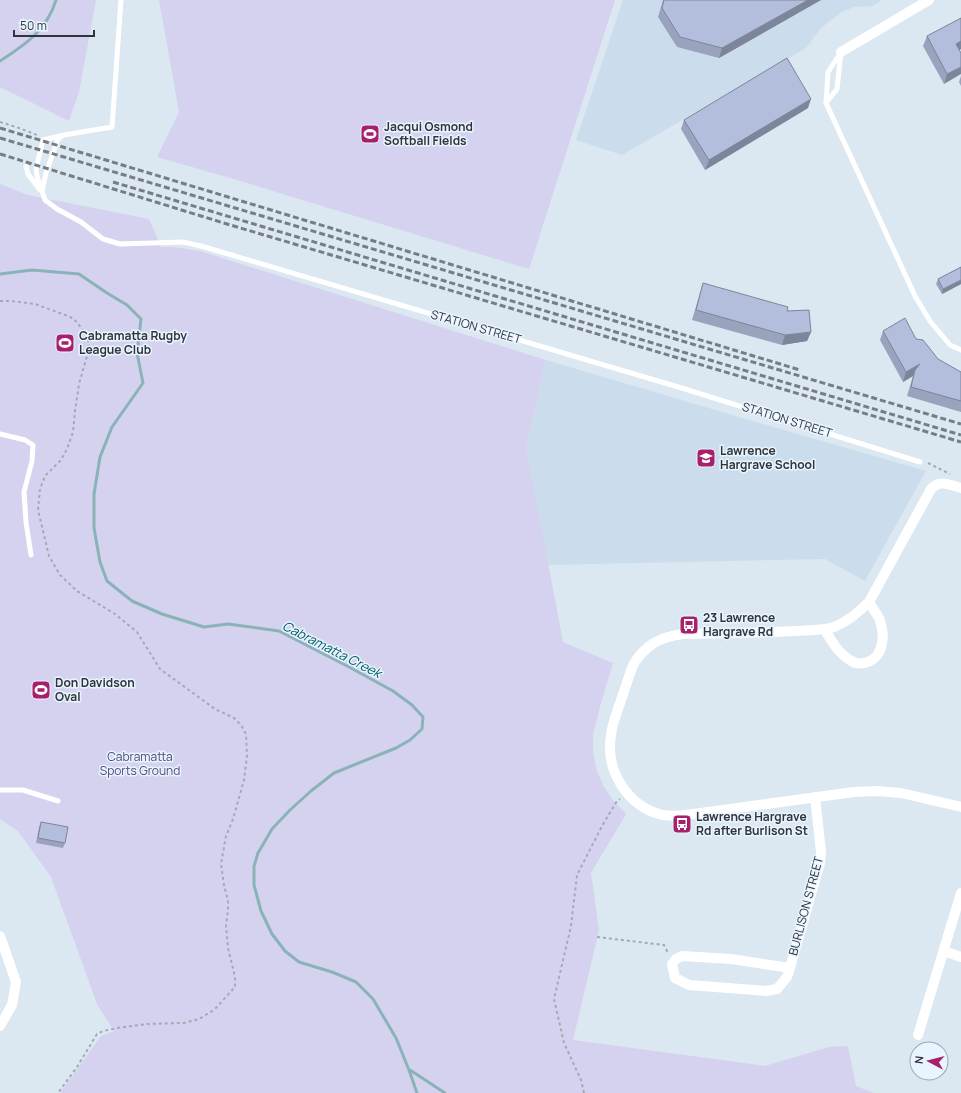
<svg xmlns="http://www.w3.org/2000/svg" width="961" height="1093" viewBox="0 0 961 1093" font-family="Manrope,sans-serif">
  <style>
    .built { fill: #cbdded }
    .green { fill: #d5d2ef }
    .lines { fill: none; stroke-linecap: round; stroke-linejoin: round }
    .stream { stroke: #8ab3b7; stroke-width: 3 }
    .path { stroke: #a1abb3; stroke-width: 2; stroke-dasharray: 3 3; stroke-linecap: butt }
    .lane { stroke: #fff; stroke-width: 5 }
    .street { stroke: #fff; stroke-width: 10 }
    .rail { stroke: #767d84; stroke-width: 3; stroke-dasharray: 6 3; stroke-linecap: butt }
    .wall { fill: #99a3bd }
    .shaded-wall { fill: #7d859a }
    .building { fill: #b2bedc; stroke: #7d859a }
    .labels { text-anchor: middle; stroke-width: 3; stroke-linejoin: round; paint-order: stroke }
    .poi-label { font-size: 12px; font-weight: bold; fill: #313539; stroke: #e8f4ff; text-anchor: start }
    .street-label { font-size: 12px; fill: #313539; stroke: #e8f4ff }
    .park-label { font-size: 12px; fill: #504a78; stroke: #e8f4ff }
    .water-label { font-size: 13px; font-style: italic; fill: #005e65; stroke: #e8f4ff }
  </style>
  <rect width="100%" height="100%" fill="#dbe7f1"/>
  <path class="built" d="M623,0H882L872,6L854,7L840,13L821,28L806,48L622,155L576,140Z
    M546,360L739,417L926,471L865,581L825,559L548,565L526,446Z"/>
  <path class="green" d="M0,0H96L79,92L69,121L0,87Z
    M159,0H615L529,269L237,180L157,157L179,112Z
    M0,184L28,195L149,219L161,247H174L200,251L546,360L526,446L563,642L613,663L601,703L593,734V753L597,771L604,787L612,799L626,814L591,873L599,930L573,1040L765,1066L829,1047L848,1046L856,1086L874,1093H60L101,1036L114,1031L97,1004L51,877L18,831L0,819Z"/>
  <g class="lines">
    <path class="stream" d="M0,61C25,45 47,30 56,0
      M0,274L32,270L79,274L107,293L127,305L141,319L137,353L143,383L112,427L100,457L94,494V528L100,562L107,581L132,601L162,614L204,627L228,624L279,631L349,667L393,691L412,705L423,717L422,729L410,740L396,748L334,773L311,791L290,810L272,829L258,853L254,866V885L261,911L272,934L285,951L299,962L332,972L356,982L373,999L396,1038L409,1070L417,1093
      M410,1070L445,1093"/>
    <path class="path" d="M0,122L19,128L37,135
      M0,301H11L35,304L68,316L74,319L88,336L89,349L79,384L75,411L73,432L67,449L61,460L45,476L40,489L38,510L49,556L60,575L77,591L115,614L137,632L160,669L215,709L234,718L241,725L246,734L247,756L244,780L233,819L226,836L221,864L224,885L228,901V910L226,925L228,948L235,977V987L214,1010L199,1019L184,1023L147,1024L117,1028L103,1031L97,1034L77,1067L58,1093
      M928,463L950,474
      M597,937L664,945L668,953
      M584,1093L581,1080L564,1043L554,999L571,926L577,875L602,826L617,801L620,799"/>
    <path class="lane" d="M121,0L112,127L64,135L43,140L36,169L37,176L45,200L57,209L81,222L103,239L120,244L183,242L201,246L685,389L920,462
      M841,52L828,72L826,103L915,296L930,321L950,345L961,350
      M826,103L837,89L841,52
      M26,166L28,174L40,190
      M42,191L46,173L58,139L62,136
      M0,434L25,440L33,445L32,461L24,492L26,522L31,555
      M0,790H23L58,801"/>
    <path class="street" d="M841,52L929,0
      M961,488C950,485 940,479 931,489L869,602C858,612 848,622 834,627C822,631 807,630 794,631C757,633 720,633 683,634C660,637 645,645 633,665C628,679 624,692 619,706C616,715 612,725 611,735C605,770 627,806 662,815C670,816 678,816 686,815L854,792L877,791L901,793L961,807
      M824,629C831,640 838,653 850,660C855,664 862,664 868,662C885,655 885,633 879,618C876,613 872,607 869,602
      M0,936L16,982L12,1005L0,1026
      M944,951L961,957
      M790,968L731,959L682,956L676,959L672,964L675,978L689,985L766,991L777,989L787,977L790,968L820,863L821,852L815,797
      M918,1035L961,893"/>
    <path class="rail" d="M0,128L800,370
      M0,138L961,424
      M0,154L227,224L961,442
      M113,182L961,435"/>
  </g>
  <path class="wall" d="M663,0H821L719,58L677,47L658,17Z
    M961,18V49L959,50L944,84L923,46L927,36Z
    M961,76V86L959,82Z
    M808,108L705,170L681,129L684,120Z
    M961,267V284L942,294L936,284L938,279Z
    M703,283L787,311L811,332L807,341L782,345L692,320L700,293Z
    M883,331L916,339L938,359L961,372V412L907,396L913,376L903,382L880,340Z
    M41,822L65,843L63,848L36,843L39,827Z"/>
  <path class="shaded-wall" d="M808,0H821L719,58L722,48Z
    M961,41V49L953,53L956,44Z
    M961,67V74L944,84L947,74Z
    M811,99L808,108L705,170L709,160Z
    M961,280V284L942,294L943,289Z
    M811,332L807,341L782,345L785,335Z
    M920,364L915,370L913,376L903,382L906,372Z"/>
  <path class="building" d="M664,0H808L722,48L680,37L662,8Z
    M961,18V41L956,44L961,53V67L947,74L927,36Z
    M787,58L811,99L709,160L684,120Z
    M961,267V280L943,289L938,279Z
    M703,283L788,307L787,311L809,310L811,332L785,335L696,310Z
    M905,318L916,339L923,340L938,359L961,372V401L911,387L915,370L920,364L906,372L883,331Z
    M41,822L68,827L65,843L38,838Z"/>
  <defs>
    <g id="stadium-square" transform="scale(1)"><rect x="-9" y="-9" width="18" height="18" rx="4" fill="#a72069" stroke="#e8f4ff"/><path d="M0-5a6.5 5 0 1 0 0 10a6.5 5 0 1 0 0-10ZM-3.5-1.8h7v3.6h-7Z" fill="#fff"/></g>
    <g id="school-square" transform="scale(1)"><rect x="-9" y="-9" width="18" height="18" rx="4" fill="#a72069" stroke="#e8f4ff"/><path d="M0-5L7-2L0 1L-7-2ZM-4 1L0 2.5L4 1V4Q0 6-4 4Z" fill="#fff"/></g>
    <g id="bus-square" transform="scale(1)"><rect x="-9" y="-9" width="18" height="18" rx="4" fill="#a72069" stroke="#e8f4ff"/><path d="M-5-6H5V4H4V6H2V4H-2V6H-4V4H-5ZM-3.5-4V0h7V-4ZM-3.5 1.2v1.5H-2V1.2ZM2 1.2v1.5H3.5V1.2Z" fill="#fff"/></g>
  </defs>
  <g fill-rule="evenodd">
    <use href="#stadium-square" x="370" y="134"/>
    <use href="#stadium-square" x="65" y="343"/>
    <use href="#school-square" x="706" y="458"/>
    <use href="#bus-square" x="689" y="625"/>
    <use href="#stadium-square" x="41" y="690"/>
    <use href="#bus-square" x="682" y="824"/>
  </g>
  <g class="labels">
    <g class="poi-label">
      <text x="384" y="131">Jacqui Osmond<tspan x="384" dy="14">Softball Fields</tspan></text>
      <text x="79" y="340">Cabramatta Rugby<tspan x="79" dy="14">League Club</tspan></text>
      <text x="720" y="455">Lawrence<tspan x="720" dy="14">Hargrave School</tspan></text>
      <text x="703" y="622">23 Lawrence<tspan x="703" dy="14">Hargrave Rd</tspan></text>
      <text x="55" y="687">Don Davidson<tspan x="55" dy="14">Oval</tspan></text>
      <text x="696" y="821">Lawrence Hargrave<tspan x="696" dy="14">Rd after Burlison St</tspan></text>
    </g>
    <g class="street-label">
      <text transform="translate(476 327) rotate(16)" y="4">STATION STREET</text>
      <text transform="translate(787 420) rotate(17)" y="4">STATION STREET</text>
      <text transform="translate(806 906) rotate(-75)" y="4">BURLISON STREET</text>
    </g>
    <g class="park-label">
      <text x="140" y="761">Cabramatta<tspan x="140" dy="14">Sports Ground</tspan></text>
    </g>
    <g class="water-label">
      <text transform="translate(332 649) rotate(27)" y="5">Cabramatta Creek</text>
    </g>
  </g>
  <g transform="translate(929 1061) rotate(277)"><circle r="19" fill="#e8f4ff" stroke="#9fa8b0"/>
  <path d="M0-3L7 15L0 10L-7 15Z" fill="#a72069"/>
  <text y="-6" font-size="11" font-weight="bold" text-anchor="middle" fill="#313539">N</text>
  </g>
  <path d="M14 30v6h80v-6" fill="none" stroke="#313539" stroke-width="2"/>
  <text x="20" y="30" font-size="12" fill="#313539" stroke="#e8f4ff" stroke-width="3" paint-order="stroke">50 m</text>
</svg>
